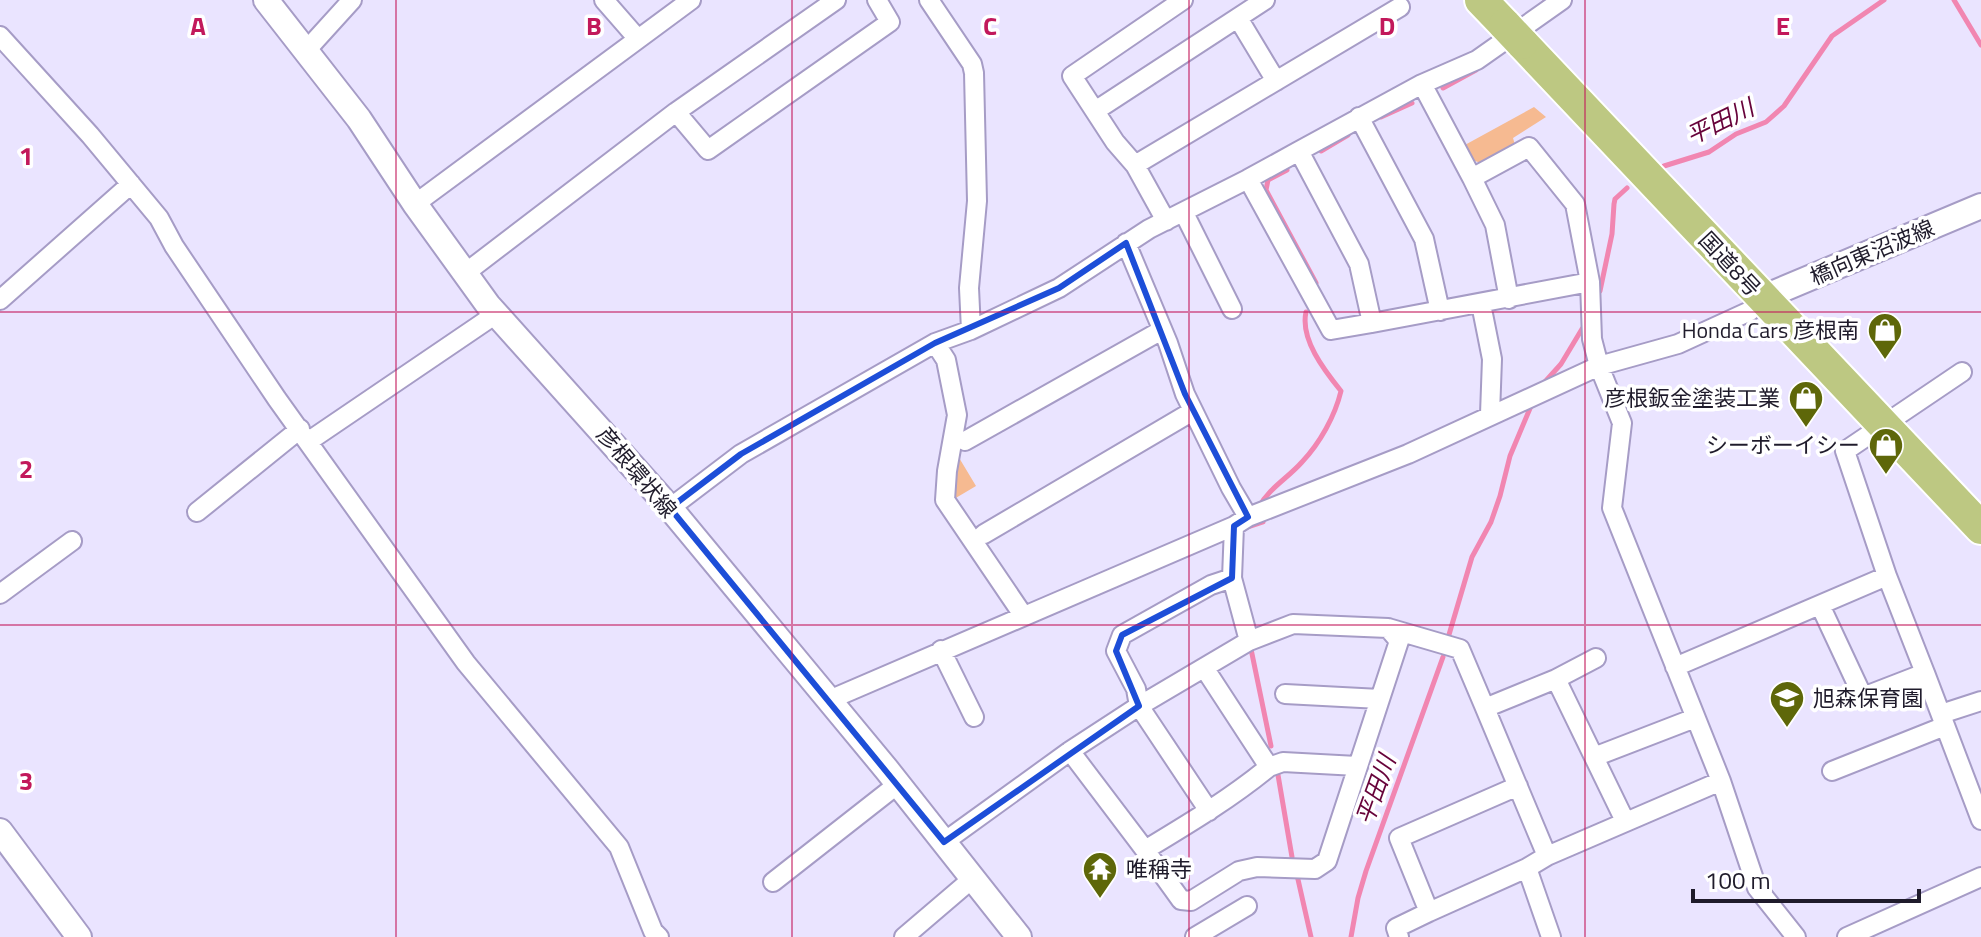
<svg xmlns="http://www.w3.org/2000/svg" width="1981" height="937" viewBox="0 0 1981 937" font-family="'Titillium Web','Noto Sans JP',sans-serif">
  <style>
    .green { fill: #f6ba91 }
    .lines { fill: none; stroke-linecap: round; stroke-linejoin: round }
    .stream { stroke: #f186b1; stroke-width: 5 }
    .street-casing { stroke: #a69cc6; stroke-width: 22 }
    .secondary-casing { stroke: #a69cc6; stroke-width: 28 }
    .highway-casing { stroke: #fff; stroke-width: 36 }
    .street { stroke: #fff; stroke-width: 18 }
    .secondary { stroke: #fff; stroke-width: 24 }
    .highway { stroke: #bdc882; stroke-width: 32 }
    .highway-bridge-casing { stroke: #fff; stroke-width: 36; stroke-linecap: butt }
    .highway-bridge { stroke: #bdc882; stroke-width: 32 }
    .marked { fill: none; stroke: #1d4ed8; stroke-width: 6; stroke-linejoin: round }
    .grid { fill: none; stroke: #c2185b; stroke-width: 2; stroke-opacity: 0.55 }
    .labels { text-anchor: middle; stroke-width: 7; stroke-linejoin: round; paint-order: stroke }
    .street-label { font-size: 22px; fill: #1f1b2b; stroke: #fff }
    .poi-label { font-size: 22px; fill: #1f1b2b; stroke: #fff; text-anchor: end }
    .water-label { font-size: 24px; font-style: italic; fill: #67033a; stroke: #fff }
    .grid-label { font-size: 26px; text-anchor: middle; font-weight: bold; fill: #c2185b; stroke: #fff; stroke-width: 7; stroke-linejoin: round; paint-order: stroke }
  </style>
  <rect width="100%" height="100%" fill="#eae4ff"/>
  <path class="green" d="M1534,107L1546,117L1513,138L1515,145L1484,164L1469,159L1463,146Z
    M958,456L976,486L949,502Z"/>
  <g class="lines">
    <path class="stream" d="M1954,0L1981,45
      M1533,12L1547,0
      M1443,88L1476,70
      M1381,117L1412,103
      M1321,151L1348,135
      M1664,166L1709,152L1736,134L1766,122L1784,106L1832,36L1884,0
      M1287,170L1268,180L1266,190L1316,283
      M1600,291L1612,234L1614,204L1615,199L1627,188
      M1543,384L1561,364L1582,329
      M1259,507C1269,488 1288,478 1302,462C1320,443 1335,416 1341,391C1324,370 1300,339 1306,312
      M1245,528L1263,522L1262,519
      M1448,638L1472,557L1491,522L1500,496L1510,456L1531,406
      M1251,649L1271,746
      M1278,775L1292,857
      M1297,875L1311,937
      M1351,937L1358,898L1366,871L1443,657"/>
    <g class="street-casing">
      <path id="street" d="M604,0L638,39
        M836,0L676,112L708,150L890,22L877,0
        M929,0L972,64L974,73L977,201L969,288L971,330
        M1238,18L1276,81
        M0,36L90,135L159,218L174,246L277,399L466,663L619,847L653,931L659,937
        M304,49L313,43L352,0
        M1422,84L1472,178
        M1095,111L1265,0
        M1359,117L1424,239L1440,311
        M1299,151L1248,179L1331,330L1372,323L1359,264L1299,151L1422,84L1477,60L1562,0
        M1135,165L1400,7
        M415,204L691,0
        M1184,213L1232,309
        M1166,221L1135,165L1115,142L1072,76L1183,0
        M1126,243L1168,343L1185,394L1231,488L1248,517
        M464,274L676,112
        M1590,282L1592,339L1599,366L1622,423L1612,508L1721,781L1757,888L1796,937
        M0,300L131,184
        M1481,304L1492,359L1490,414
        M1372,323L1590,282L1575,204L1529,147L1472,178L1495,225L1509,299
        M935,343L946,360L957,415L947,471L945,500L1023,615
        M309,441L496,314
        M965,441L1162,330
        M670,508L741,454L935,343L971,330L1059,288L1149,229L1248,179
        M197,512L300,429
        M984,534L1193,411
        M1887,576L1845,451L1962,372
        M0,594L72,541
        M1388,628L1460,649L1485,708
        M941,650L974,717
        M1675,667L1887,576L1925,673L1863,697L1820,605
        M1925,673L1981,820
        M1556,679L1596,658
        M1285,694L1380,699
        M829,700L1234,526L1248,517L1408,454L1599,366L1678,344L1750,311L1762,298
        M1941,714L1981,701
        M1070,751L1145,850C1188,824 1230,799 1269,767L1205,669
        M1594,757L1695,718
        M1269,767L1283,762L1357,766
        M1832,771L1945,726
        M1209,811L1139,706L1136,689L1116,651L1122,635L1211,585L1232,578
        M944,842L1070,751L1139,706L1249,641L1232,578L1234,526
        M1145,850L1181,900L1191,901L1239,871L1257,867L1315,869L1327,861L1399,641L1388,628L1293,624L1249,641
        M1547,856L1485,708L1556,679L1625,821
        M773,882L898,784
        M1429,912L1527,868
        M904,937L972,879
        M1195,937L1247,906
        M1399,937L1396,928L1429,912L1399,838L1518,786
        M1551,937L1527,868L1547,856L1721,781
        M1847,937L1981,877"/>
    </g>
    <g class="secondary-casing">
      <path id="secondary" d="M266,0L359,119L415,204L488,305L670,508L887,770L1019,937
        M1762,298L1981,206
        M0,831L79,937"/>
    </g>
    <g class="highway-casing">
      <path id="highway" d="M1481,0L1505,25
        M1522,43L1981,528"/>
    </g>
    <use href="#street" class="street"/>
    <use href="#secondary" class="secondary"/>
    <use href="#highway" class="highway"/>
    <g class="highway-bridge-casing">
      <path id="highway-bridge" d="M1505,25L1522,43"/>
    </g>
    <use href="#highway-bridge" class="highway-bridge"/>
  </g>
  <path class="marked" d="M1126,243L1185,394L1248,517L1234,526L1232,578L1122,635L1116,651L1139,706L944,842L670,508L741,454L935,343L1059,288Z"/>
  <path class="grid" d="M396,0V937M792,0V937M1189,0V937M1585,0V937M0,312H1981M0,625H1981"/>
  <defs>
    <g id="shop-pin" transform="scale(1.8)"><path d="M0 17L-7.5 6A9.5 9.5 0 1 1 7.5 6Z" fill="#5e6709" stroke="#fff"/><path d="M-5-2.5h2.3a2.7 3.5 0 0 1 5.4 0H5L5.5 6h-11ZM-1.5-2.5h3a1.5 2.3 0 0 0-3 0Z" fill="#fff"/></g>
    <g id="school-pin" transform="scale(1.8)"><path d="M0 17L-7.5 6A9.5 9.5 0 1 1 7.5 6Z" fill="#5e6709" stroke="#fff"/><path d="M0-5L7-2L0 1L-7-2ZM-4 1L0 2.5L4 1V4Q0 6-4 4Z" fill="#fff"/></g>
    <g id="temple-pin" transform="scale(1.8)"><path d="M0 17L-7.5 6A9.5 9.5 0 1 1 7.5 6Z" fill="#5e6709" stroke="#fff"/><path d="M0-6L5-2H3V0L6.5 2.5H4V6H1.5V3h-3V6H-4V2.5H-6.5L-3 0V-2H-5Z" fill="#fff"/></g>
  </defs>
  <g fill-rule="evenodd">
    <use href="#shop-pin" x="1885" y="330"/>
    <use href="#shop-pin" x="1806" y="398"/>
    <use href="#shop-pin" x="1886" y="445"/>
    <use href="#school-pin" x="1787" y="698"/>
    <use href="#temple-pin" x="1100" y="869"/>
  </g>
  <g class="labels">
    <g class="street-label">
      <text transform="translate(1872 252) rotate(-23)" y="8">橋向東沼波線</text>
      <text transform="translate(1730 264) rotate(47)" y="8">国道8号</text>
      <text transform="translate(637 472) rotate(50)" y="8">彦根環状線</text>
    </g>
    <g class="poi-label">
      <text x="1859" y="338">Honda Cars 彦根南</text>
      <text x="1780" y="406">彦根鈑金塗装工業</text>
      <text x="1860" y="453">シーボーイシー</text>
      <text x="1813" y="706" text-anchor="start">旭森保育園</text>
      <text x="1126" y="877" text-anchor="start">唯稱寺</text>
    </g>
    <g class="water-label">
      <text transform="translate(1720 122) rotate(-26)" y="8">平田川</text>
      <text transform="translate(1376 790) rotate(-70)" y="8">平田川</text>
    </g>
  </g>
  <g class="grid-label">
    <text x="198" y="35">A</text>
    <text x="594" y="35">B</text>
    <text x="990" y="35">C</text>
    <text x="1387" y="35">D</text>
    <text x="1783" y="35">E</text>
    <text x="26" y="165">1</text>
    <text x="26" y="478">2</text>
    <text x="26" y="790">3</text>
  </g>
  <path d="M1693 889v12h226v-12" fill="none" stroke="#1f1b2b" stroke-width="4"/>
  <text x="1705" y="889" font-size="24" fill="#1f1b2b" stroke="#ffffff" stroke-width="6" paint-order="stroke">100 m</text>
</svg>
